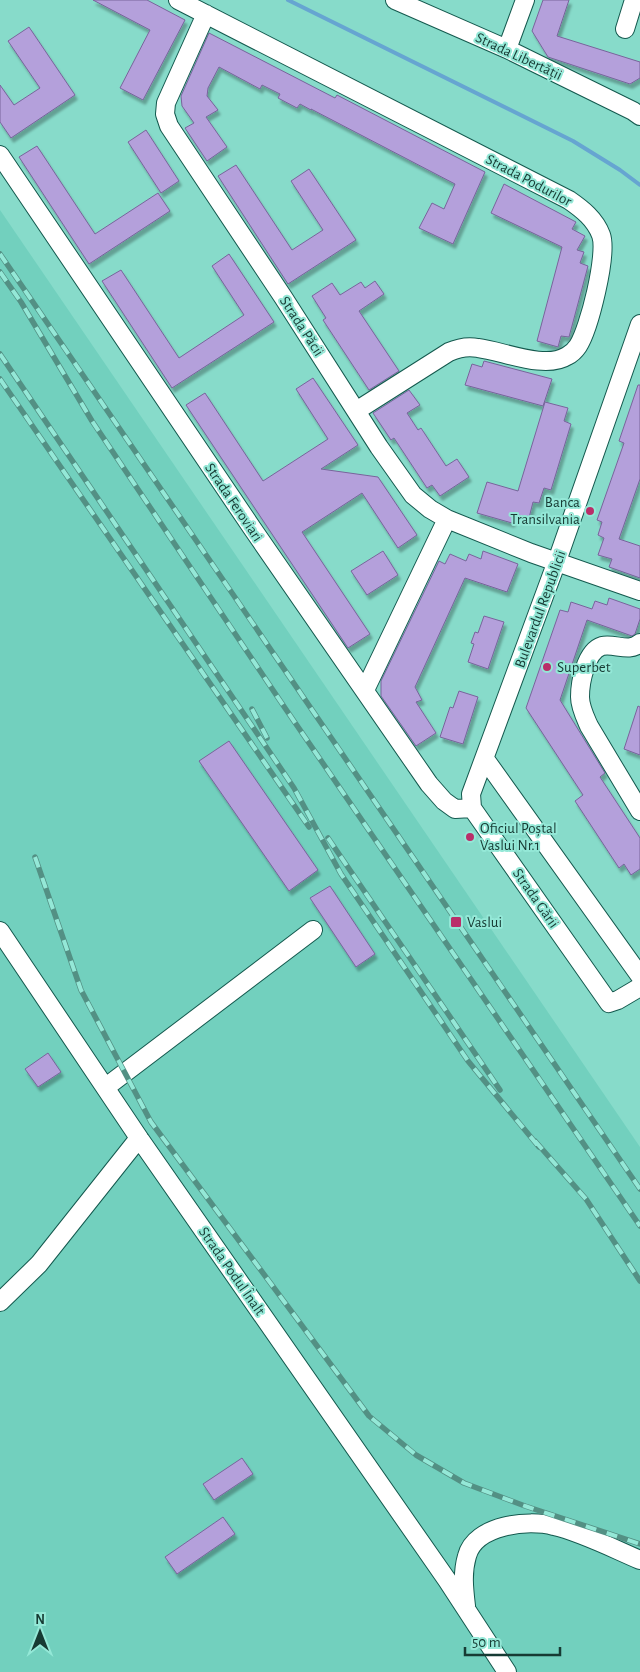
<svg xmlns="http://www.w3.org/2000/svg" width="640" height="1672" viewBox="0 0 640 1672" font-family="'Alegreya Sans',sans-serif">
  <style>
    .built { fill: #72d0be }
    .lines { fill: none; stroke-linecap: round; stroke-linejoin: round }
    .stream { stroke: #66a5d1; stroke-width: 4 }
    .building { fill: #b4a0db; stroke: #78649b; filter: url(#shadow) }
    .minor-casing { stroke: #14594e; stroke-width: 20 }
    .minor { stroke: #fff; stroke-width: 18 }
    .rail-casing { stroke: #539084; stroke-width: 5.5 }
    .rail { stroke: #94e8d7; stroke-width: 4; stroke-dasharray: 11; stroke-linecap: butt }
    .poi-dot { fill: #b92e69; stroke: #94e8d7; stroke-width: 2 }
    .labels { text-anchor: middle; stroke-width: 4; stroke-linejoin: round; paint-order: stroke }
    .street-label { font-size: 15px; fill: #173b34; stroke: #94e8d7 }
    .poi-label { font-size: 15px; fill: #173b34; stroke: #94e8d7; text-anchor: start }
  </style>
  <defs>
    <filter id="shadow"><feDropShadow dx="2.5" dy="4.5" stdDeviation="1" flood-color="#0004"/></filter>
  </defs>
  <rect width="100%" height="100%" fill="#87dbca"/>
  <path class="built" d="M0,210L640,1147V1672H0Z"/>
  <g class="lines">
    <path class="stream" d="M288,0L573,141L620,170L640,185"/>
  </g>
  <path class="building" d="M93,0H147L185,20L143,100L120,88L150,30Z
    M543,0H569L557,36L640,62V78L630,84L548,57L532,31Z
    M29,27L75,95L11,138L0,122V85L14,105L40,88L8,41Z
    M209,33L335,98L337,95L485,172L453,244L419,228L432,203L444,209L455,184L311,109V110L300,104L297,108L278,98L280,94L262,85L260,89L219,67L208,88L207,96L218,110L206,117L227,147L207,161L185,128L194,123L182,106L181,96Z
    M146,130L179,181L161,193L128,142Z
    M37,146L95,234L158,193L170,211L89,264L19,157Z
    M236,165L292,250L323,230L291,181L309,169L356,240L288,284L218,176Z
    M504,184L576,222L572,229L585,236L577,250L584,252L580,263L588,266L569,337L561,336L558,347L537,341L562,247L491,213Z
    M229,254L274,322L172,388L102,281L121,270L179,358L244,315L212,266Z
    M375,281L384,294L359,311L399,371L369,390L323,320L326,318L312,296L332,283L340,295L361,282L365,288Z
    M484,361L552,379L543,406L465,385L472,364L482,367Z
    M313,378L358,445L321,469L378,477L417,535L398,548L362,493L302,532L370,634L348,648L186,405L205,393L263,481L328,439L296,389Z
    M638,385H640V479L619,539L640,546V578L609,567L612,559L598,555L604,538L598,535L602,522L597,520L624,443L619,441Z
    M409,390L420,405L407,413L418,430L421,428L446,466L457,459L469,477L440,496L432,485L427,488L394,438L391,440L373,413Z
    M545,402L568,408L564,421L571,424L551,490L544,488L539,503L533,502L529,518L515,514L512,523L477,513L487,482L518,491Z
    M383,551L398,575L367,595L351,571Z
    M483,551L518,564L507,592L465,578L415,687L422,700L416,702L436,733L416,746L381,696V681L439,561L445,564L450,554L466,561L469,554L481,559Z
    M609,598L640,609V619L635,634L632,636L587,620L560,700L605,773L600,777L640,838V869L631,875L624,864L619,868L575,801L583,795L526,708L560,610L568,612L571,602L592,609L595,601L607,605Z
    M484,616L504,622L488,669L468,662L474,644L471,643L475,632L478,633Z
    M459,691L478,697L463,744L440,737L450,707L453,708Z
    M638,706L640,707V755L624,749Z
    M229,741L318,870L289,891L199,761Z
    M330,886L375,954L356,967L310,898Z
    M48,1053L61,1072L38,1087L25,1069Z
    M242,1458L253,1474L214,1500L203,1484Z
    M223,1517L235,1534L177,1574L165,1557Z"/>
  <g class="lines">
    <g class="minor-casing">
      <path id="minor" d="M178,0L569,200C582,209 595,219 601,235C608,254 589,329 578,346C576,349 571,354 567,356C545,370 503,351 478,348C468,346 458,348 449,352L356,411
        M395,0L507,49L633,111L640,116
        M206,14L166,103L165,114L169,126L283,297L379,447L413,495L430,509L447,519L531,553L640,591
        M625,29L634,0
        M507,49L525,0
        M0,155L252,528L429,784L444,801L455,809L472,808
        M640,324L557,561L471,794L472,808L609,1003L618,1000L640,987
        M640,643C629,653 615,643 602,646C586,651 580,682 580,697C580,707 585,717 589,726L640,811
        M365,690L447,519
        M485,759L640,976
        M0,931L139,1138L447,1580L507,1672
        M106,1087L313,930
        M0,1302L39,1264L139,1138
        M466,1606C464,1589 462,1573 467,1556C475,1525 528,1519 554,1526C581,1532 614,1549 640,1560"/>
    </g>
    <use href="#minor" class="minor"/>
    <g class="rail-casing">
      <path id="rail" d="M0,254L640,1189
        M0,272L21,302L92,421L285,708L640,1226
        M0,354L294,788L341,874L468,1061L539,1147
        M0,379L309,827
        M252,709L267,738
        M328,838L500,1090
        M35,857L81,990L151,1122L369,1416L416,1455L464,1483L525,1506L640,1544
        M535,1141L586,1199L640,1281"/>
    </g>
    <use href="#rail" class="rail"/>
  </g>
  <g class="poi-dot">
    <circle cx="590" cy="511" r="5"/>
    <circle cx="547" cy="667" r="5"/>
    <circle cx="470" cy="837" r="5"/>
    <rect x="450" y="916" width="12" height="12" rx="2.5"/>
  </g>
  <g class="labels">
    <g class="street-label">
      <text transform="translate(519 56) rotate(25)" y="5">Strada Libertății</text>
      <text transform="translate(529 180) rotate(28)" y="5">Strada Podurilor</text>
      <text transform="translate(302 326) rotate(57)" y="5">Strada Păcii</text>
      <text transform="translate(234 502) rotate(56)" y="5">Strada Feroviari</text>
      <text transform="translate(540 609) rotate(-70)" y="5">Bulevardul Republicii</text>
      <text transform="translate(536 898) rotate(55)" y="5">Strada Gării</text>
      <text transform="translate(232 1271) rotate(55)" y="5">Strada Podul Înalt</text>
    </g>
    <g class="poi-label">
      <text x="580" y="507" text-anchor="end">Banca<tspan x="580" dy="17">Transilvania</tspan></text>
      <text x="557" y="672">Superbet</text>
      <text x="480" y="833">Oficiul Poștal<tspan x="480" dy="17">Vaslui Nr.1</tspan></text>
      <text x="467" y="927">Vaslui</text>
    </g>
  </g>
  <g transform="translate(40 1632)" stroke="#94e8d7" stroke-width="4" paint-order="stroke">
  <path d="M0-4L9 19L0 12L-9 19Z" fill="#173b34"/>
  <text y="-8" font-size="14" font-weight="bold" text-anchor="middle" fill="#173b34">N</text>
  </g>
  <path d="M465 1647v8h95v-8" fill="none" stroke="#173b34" stroke-width="2.5"/>
  <text x="472" y="1647" font-size="15" fill="#173b34" stroke="#94e8d7" stroke-width="4" paint-order="stroke">50 m</text>
</svg>
